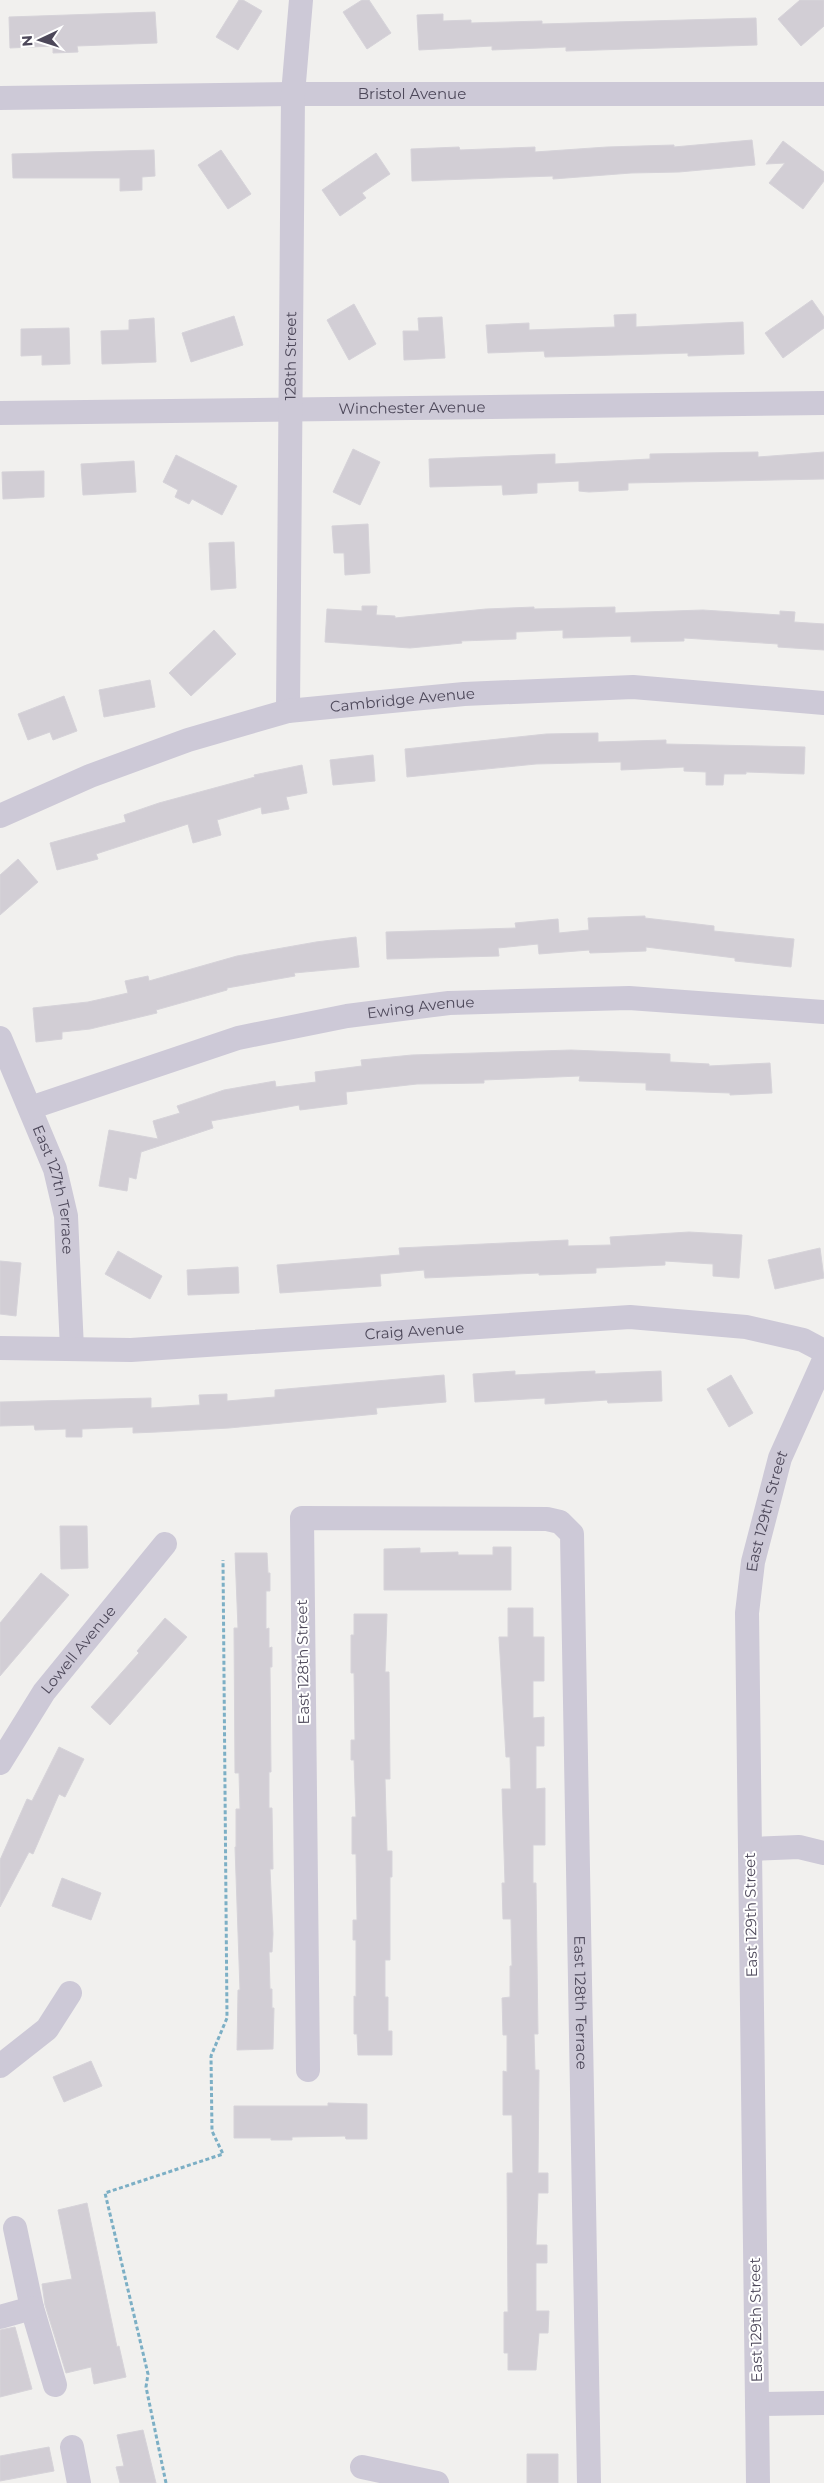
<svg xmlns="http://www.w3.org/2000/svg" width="824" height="2483" viewBox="0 0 824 2483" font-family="Montserrat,sans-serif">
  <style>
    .building { fill: #d2ced5; stroke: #d6d3d9 }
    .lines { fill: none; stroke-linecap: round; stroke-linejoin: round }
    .path { stroke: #7cafc5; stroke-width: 3; stroke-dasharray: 4 2.5; stroke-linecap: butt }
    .minor { stroke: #cdc9d7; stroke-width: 24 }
    .labels { text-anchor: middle; stroke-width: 4; stroke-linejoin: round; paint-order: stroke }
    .street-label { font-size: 15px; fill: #4d485a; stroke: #fff }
  </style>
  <rect width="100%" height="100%" fill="#f1f0ee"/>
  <path class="building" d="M239,0H243L262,11L238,50L216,37Z
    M362,0H369L391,33L367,49L343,12Z
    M800,0H824V26L801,46L778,19Z
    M155,12L157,43L77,46L78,52L53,53V46L10,48L9,17Z
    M443,14V21L471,20V23L542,21V24L756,18L757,45L566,51V47L492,50V46L419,50L417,15Z
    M752,140L755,165L679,172L631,173L553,179V176L412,181L411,149L459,147L460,150L535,147V152L607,147L674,145V147Z
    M783,141L824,172V181L803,209L769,183L785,163L766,164Z
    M154,150L155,176L142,177V190L120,191V178H13L12,154Z
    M221,150L251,194L228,209L198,165Z
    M376,153L390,174L362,193L366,198L340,216L322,190Z
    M812,300L824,317V328L783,358L765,333Z
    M354,304L376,344L349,360L327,320Z
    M636,314V327L743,322L744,354L688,356V353L545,357L544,351L488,353L486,325L529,323V330L615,327L614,315Z
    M234,316L243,345L191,362L182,333Z
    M442,317L445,358L404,360L403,331H419L418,318Z
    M154,318L156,362L102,364L101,331L129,330V320Z
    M69,328L70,364L42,365V355L21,356V329Z
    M353,449L380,462L360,505L333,492Z
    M758,452V457L824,452V479L628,483V490L589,492L579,491V481L537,483V493L503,495L502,485L430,487L429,459L555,454V464L650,459V454Z
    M176,455L237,486L222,515L192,499L189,504L175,497L178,490L163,482Z
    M134,461L136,492L83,495L81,464Z
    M44,471V497L3,499L2,472Z
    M368,524L370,573L345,575L344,553H334L332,526Z
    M234,542L236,588L211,590L209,543Z
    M362,606H377L376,615L395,616V618L486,609L534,607V609L615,607V613L703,610L780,615V611L795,612L794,622L824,624V650L778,647V644L684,638V641L631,642V636L563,638V630L516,632V639L461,641L462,643L410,648L325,642L327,609L362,611Z
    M214,630L236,654L191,696L169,673Z
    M150,680L155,707L104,717L99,690Z
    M64,696L77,731L53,740L50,732L28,740L18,714Z
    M598,733V742L666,740V744L805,747L804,774L746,772V774H724L723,785H706V772L684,771V767L621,770V762L536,764L407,777L405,749L546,734Z
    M373,755L375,781L333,785L330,760Z
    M302,765L307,793L286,797L289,809L262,814L261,807L217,820L221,835L193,843L188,824L96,854L98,859L57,870L50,843L126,822L124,815L159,803L255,777L254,775Z
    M18,859L38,882L0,915V875Z
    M645,916V918L714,926V931L794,939L791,967L735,961V958L646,947V951L590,953L589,950L539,954L538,944L498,948L499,956L387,959L386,932L516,928L515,923L558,919L559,933L589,930L588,918Z
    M356,937L359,967L294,973L295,976L227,988V990L156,1010L157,1013L90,1029L62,1032V1039L36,1042L33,1008L88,1002L128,993L125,981L148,976L149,981L237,956L316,942Z
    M571,1050L670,1054V1062L709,1064V1066L770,1063L772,1093L730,1095V1093L646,1090V1083L579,1081L580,1076L484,1080V1083L417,1084L346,1092L347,1104L300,1110L299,1105L211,1121L213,1128L141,1152L136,1179L129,1177L127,1191L99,1186L109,1130L158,1139L153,1121L180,1113L177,1106L224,1090L275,1081L276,1087L316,1082L315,1072L362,1066L361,1060L412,1055Z
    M689,1232L742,1235L739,1278L713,1276V1264L665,1261V1265L596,1268V1273L539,1275V1273L425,1278L424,1270L380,1274L381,1286L280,1293L277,1265L400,1255L399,1248L568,1240V1246L611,1245L610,1237Z
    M820,1248L824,1278L775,1289L768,1260Z
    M118,1251L162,1276L150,1299L105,1274Z
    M0,1261L21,1263L16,1316L0,1314Z
    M238,1267L239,1293L188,1295L187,1270Z
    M515,1371V1375L595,1371V1374L661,1371L662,1401L608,1403L607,1400L545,1404V1398L475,1402L473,1374Z
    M444,1375L446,1402L376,1408L377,1414L229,1428L157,1432L133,1433V1427L82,1429V1437H66V1429L35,1430L34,1425L0,1426V1402L151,1398V1408L200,1405L199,1395L227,1394V1401L275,1397V1390Z
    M731,1375L753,1413L729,1427L707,1389Z
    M60,1526H87L88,1568L61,1569Z
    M493,1547H511V1590H384V1549L420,1548V1553L458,1552V1555H493Z
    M235,1553H267L268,1573H270V1591H266V1629L269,1628V1648L272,1647V1667H270L271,1772H269V1808H272L273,1869H270L273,1934L272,1952H269L270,1989H272V2008H274L273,2049L237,2050L238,1990H240L235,1847H236V1809H240L239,1773H235L234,1628H238Z
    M41,1573L69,1595L0,1676V1623Z
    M508,1608H533V1637H544V1681H533V1718L544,1717V1746H536V1789L545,1788V1845H533V1883H536L538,2034H534L535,2070H539L538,2173H548V2193H538L536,2245H547V2263H536V2311H549L548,2333H539L536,2370H508V2353H504V2312H508L507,2173H513L512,2115H503V2071L507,2072V2035H503L502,1998L510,1997V1966H512L511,1919H503L502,1883H505L502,1789H511L510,1757H506L499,1637H508Z
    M354,1614H387L385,1672H389L390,1779H385L387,1851H392V1877H390V1960H385V1997H388V2031H392V2055H358L357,2034H354V1996L356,1997V1940H353V1920H357L356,1854H352V1817H356L354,1760H351V1740H355L354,1673H351V1635H354Z
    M165,1618L187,1637L110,1725L91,1707L139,1653L137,1651Z
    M59,1747L84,1759L65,1797L59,1794L33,1854L29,1852L0,1907V1860L27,1799L32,1801Z
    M62,1878L101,1893L91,1920L52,1906Z
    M91,2061L102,2086L64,2102L53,2077Z
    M328,2103L367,2104V2139H346L345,2136L292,2137V2140H271V2138H234V2106H328Z
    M87,2203L117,2347L119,2346L126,2377L94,2384L91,2367L66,2373L45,2305L42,2284L72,2279L58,2210Z
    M15,2327L32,2389L0,2397V2330Z
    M143,2430L156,2483H120L116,2467L124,2466L117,2435Z
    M49,2447L54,2471L0,2481V2456Z
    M527,2454H558V2483H527Z"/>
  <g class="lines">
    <path class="path" d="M166,2483L146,2387L148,2374L105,2193L223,2154L212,2131L211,2056L227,2018L223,1560"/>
    <g class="minor">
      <path id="s1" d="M0,98L293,94H824"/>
      <path id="s2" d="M0,413L824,403"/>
      <path id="s3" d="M288,711L293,94L301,0"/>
      <path id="s4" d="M0,816L90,776L188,740L288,711L464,694L633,687L824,703"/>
      <path id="s5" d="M0,1038L55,1169L66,1216L72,1349"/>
      <path id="s6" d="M30,1108L238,1038L347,1016L449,1003L629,998L824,1012"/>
      <path id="s7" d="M0,1348L131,1350L630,1317L746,1327L803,1340L824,1351"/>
      <path id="s8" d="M0,1763L44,1692L165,1544"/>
      <path d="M750,1849L799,1847L824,1853"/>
      <path d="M0,2066L47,2029L70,1993"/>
      <path id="s9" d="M308,2070L302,1518L547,1519L560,1522L572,1534L589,2483"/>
      <path d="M15,2228L32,2308L55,2385"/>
      <path d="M0,2317L32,2308"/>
      <path d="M757,2404L824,2403"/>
      <path d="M72,2447L79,2483"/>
      <path d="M362,2467L437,2483"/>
      <path id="s10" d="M758,2483L747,1613L753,1562L780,1458L824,1360"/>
    </g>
  </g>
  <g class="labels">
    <g class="street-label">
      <text dy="5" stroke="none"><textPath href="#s1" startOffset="412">Bristol Avenue</textPath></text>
      <text dy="5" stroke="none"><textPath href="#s3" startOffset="355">128th Street</textPath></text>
      <text dy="5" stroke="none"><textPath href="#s2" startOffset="412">Winchester Avenue</textPath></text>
      <text dy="5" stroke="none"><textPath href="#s4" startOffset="422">Cambridge Avenue</textPath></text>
      <text dy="5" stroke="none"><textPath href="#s6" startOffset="405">Ewing Avenue</textPath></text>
      <text dy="5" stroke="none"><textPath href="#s5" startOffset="162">East 127th Terrace</textPath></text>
      <text dy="5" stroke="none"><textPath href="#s7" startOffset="415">Craig Avenue</textPath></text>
      <text dy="5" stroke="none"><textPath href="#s10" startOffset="974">East 129th Street</textPath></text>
      <text dy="5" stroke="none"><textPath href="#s8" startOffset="138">Lowell Avenue</textPath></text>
      <text transform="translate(303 1662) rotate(-91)" y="5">East 128th Street</text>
      <text transform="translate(751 1915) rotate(-91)" y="5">East 129th Street</text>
      <text dy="5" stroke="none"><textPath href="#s9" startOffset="1296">East 128th Terrace</textPath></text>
      <text transform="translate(756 2320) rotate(-91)" y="5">East 129th Street</text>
    </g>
  </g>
  <g transform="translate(40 40) rotate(266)" stroke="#ffffff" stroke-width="4" paint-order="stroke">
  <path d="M0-4L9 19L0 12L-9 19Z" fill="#4d485a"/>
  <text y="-8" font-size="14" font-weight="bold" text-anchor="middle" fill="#4d485a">N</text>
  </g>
</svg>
